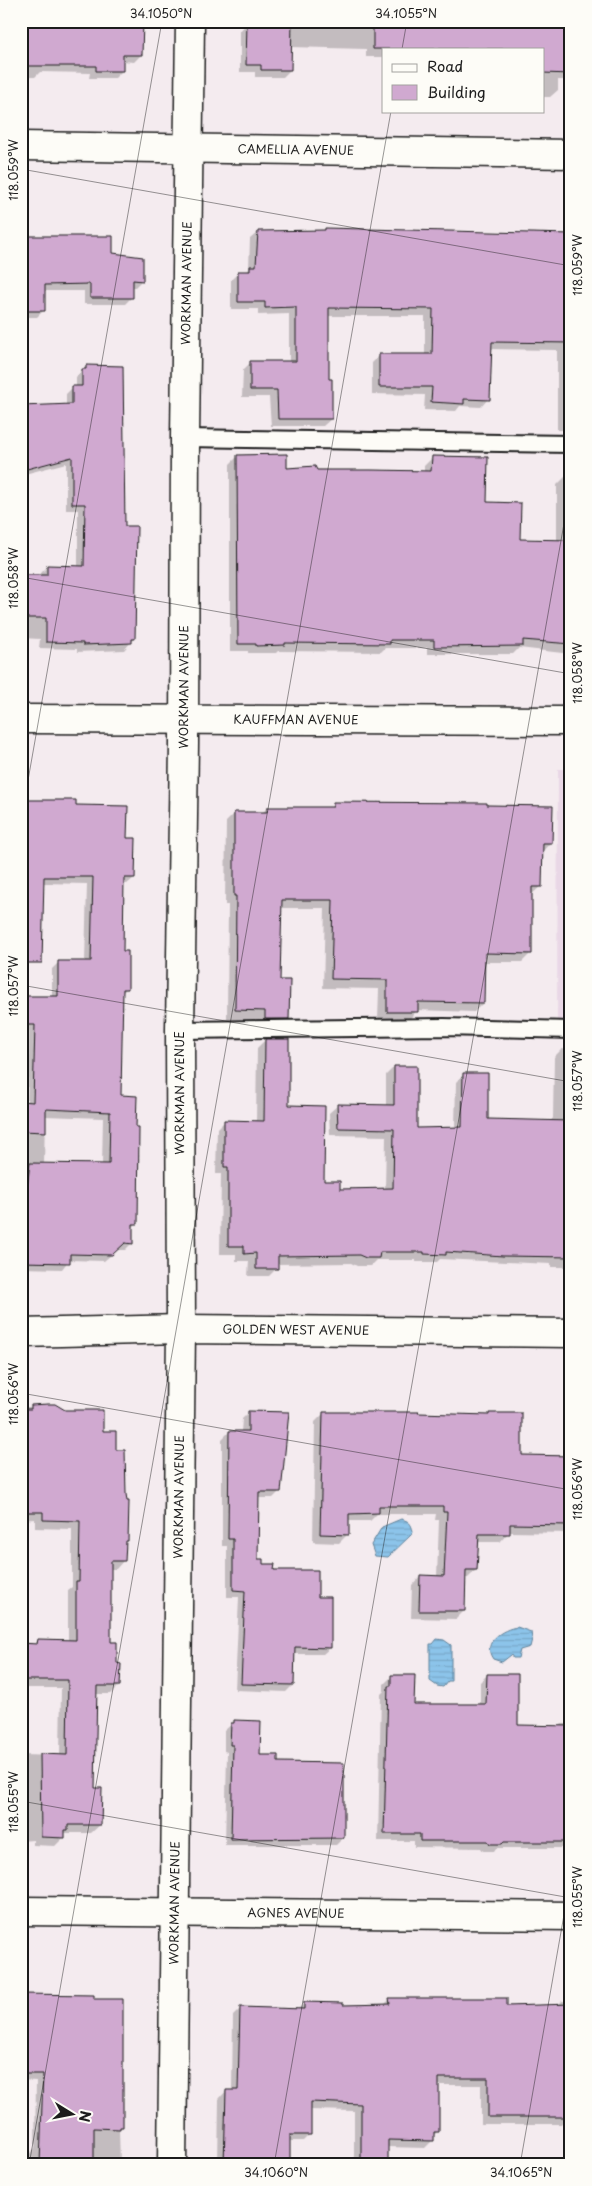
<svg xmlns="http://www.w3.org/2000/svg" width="592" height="2186" viewBox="0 0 592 2186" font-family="'Playpen Sans',sans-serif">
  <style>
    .built { fill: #e9d7e6 }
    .water { fill: url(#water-rules); stroke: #5f8198 }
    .shadow { fill: #0003; fill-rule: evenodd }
    .building { fill: #d0a9d0; stroke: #1c1c1c }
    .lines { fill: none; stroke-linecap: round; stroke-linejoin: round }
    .service-casing { stroke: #1c1c1c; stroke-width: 20 }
    .minor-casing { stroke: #1c1c1c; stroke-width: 31 }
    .tertiary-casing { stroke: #1c1c1c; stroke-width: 31 }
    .service { stroke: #fdfcf7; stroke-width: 16 }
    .minor { stroke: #fdfcf7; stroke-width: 28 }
    .tertiary { stroke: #fdfcf7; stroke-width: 28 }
    .ticks { fill: none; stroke: #1c1c1c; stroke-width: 1; stroke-opacity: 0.45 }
    .labels { text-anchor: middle; stroke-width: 4; stroke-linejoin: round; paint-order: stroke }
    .street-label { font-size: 12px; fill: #1c1c1c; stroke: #fdfcf7 }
    .neatline { fill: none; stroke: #1c1c1c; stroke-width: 2 }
    .ticks-label { font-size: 12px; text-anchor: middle; fill: #1c1c1c }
  </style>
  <defs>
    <pattern id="water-rules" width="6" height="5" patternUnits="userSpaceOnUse" patternTransform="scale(1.25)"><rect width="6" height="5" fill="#8cc4ea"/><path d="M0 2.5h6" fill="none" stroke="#78a8c8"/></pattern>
  </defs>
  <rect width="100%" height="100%" fill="#f4ebef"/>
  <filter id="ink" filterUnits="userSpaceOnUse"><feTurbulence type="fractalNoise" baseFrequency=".02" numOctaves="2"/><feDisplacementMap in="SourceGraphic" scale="10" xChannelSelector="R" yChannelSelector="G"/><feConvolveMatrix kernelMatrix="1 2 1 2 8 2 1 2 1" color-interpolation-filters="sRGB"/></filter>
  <g filter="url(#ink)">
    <path class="built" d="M558,769H571V1036H557Z"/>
    <path class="water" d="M401,1519C409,1521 411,1523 413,1531L411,1535L388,1557L375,1556L371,1545L382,1527Z
      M517,1627L531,1632L532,1639L530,1647L520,1650L518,1658H513L511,1655L502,1662L493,1659C481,1642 503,1629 517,1627Z
      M437,1639L444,1640L451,1645V1681H448L443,1687L437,1686L430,1681V1644H433Z"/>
    <path class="shadow" d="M21,21H141V55L134,62L122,61V71L115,78H89L90,73L40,72L35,77H21Z
      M255,21H571V80H558V90L550,97H543V49H383V57H366V49L290,47V70L283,77H255V72H240V31L247,23Z
      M325,229L571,235V430H557V350L491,349L488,399L481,407L460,406L456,411L424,410L425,395L372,394V363L380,355L425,356V316H328V381L331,419L323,426H271L269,397H242L243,370L250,363H289V314L258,315V309H231V280L239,272L246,273L249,269L250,239L258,232L323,231Z
      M21,238L112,254L142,280L135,287H132V297L125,304H84V291H44V310L37,317H21Z
      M86,366L123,527L134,639L124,650L77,652V649L39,648L40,639L21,638V576H41V573L48,566L78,567V510H66V463L21,475V407L66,406V394L73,387H76V377Z
      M238,456L286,469L424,472V466L432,458L486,503L519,540L557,541V485L565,477H571V654L519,648L513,654H427V648H385L381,652L278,651L276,653H248V651H230V464Z
      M21,801H74V806L126,839L134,878L127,884H123L122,953L126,989L122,993L120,1096L134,1128L136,1224L132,1228V1243L125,1250H117L104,1261L69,1260L62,1269L21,1268V1103H27L29,1031H21V997H52V969L59,962H85L87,884L42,883L21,933ZM45,1116L103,1118L102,1165H44Z
      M334,804L551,842L542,852L541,886L531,895V953L522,962H484L483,1003L474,1012L417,1010L408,1021L378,1020L379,989L323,988L325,908H281L279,981L288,1018L279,1027H256L257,1019H227L228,905H225L226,822L235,813H262L267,808L329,809Z
      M265,1040L287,1106L323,1183L339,1190H385L386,1136L330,1135L329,1113L338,1105L386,1106V1075L394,1067L415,1129L455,1128L456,1082L464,1074L486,1120L550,1122L553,1118L554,1057L562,1049L571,1050V1267H551V1264L440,1259L437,1262H416V1260H376L370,1266H357L351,1263L277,1264V1268L269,1276H248L249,1261H236V1254H220L221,1174H216L217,1129L225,1121L256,1122L257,1048Z
      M21,1407H46L101,1432L115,1452L127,1540L124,1543V1560L116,1569H110V1643L119,1686L111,1694H95L94,1790L100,1825L91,1833H63L64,1837L55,1846L33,1845V1840L21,1841V1755L60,1756L61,1688H21V1645H34L38,1640L68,1641V1590L72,1587V1529L35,1528V1519L21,1520Z
      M249,1412L280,1491L273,1498H257V1561L261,1565L317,1598L330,1648L323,1654H294L293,1685L286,1692L235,1690L239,1597H227V1546H222V1439L229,1432H241L242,1419Z
      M323,1414L488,1416L489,1414L521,1456H571V1533L509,1532L500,1542H477L476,1570L468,1578H465L464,1611L456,1619L411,1618L412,1585L420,1576L437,1577L439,1520H435L436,1514H377L370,1521H348L347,1535L339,1543L313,1542L315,1422Z
      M487,1675L517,1726L559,1727L562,1724H571V1848H496L494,1851H483L481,1848L414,1847V1841H378L381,1694L384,1691V1684L391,1677L413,1705H480V1682Z
      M234,1722L258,1756L277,1763L343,1838L336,1845H225L227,1752L224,1751V1731Z
      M21,1995L122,2126L119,2129L120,2165H28V2155L35,2148L36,2081L21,2080Z
      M390,1999L505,2008L557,2006L562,2001H571V2120H565L561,2124H481V2085H437V2132L433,2136V2140L425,2148L387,2147V2165H354V2111L310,2110V2134L303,2141H289L288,2165H218L219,2099L226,2091H232L233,2016L240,2009L297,2010L304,2003L342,2006L384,2005Z"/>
    <path class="building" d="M22,21H143L142,55H123V71H96V66H24Z
      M292,21L291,70H261V65H246L247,22Z
      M373,21H571V74L543,73V49H373Z
      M325,228L571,234V343L492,342L490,400L464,399V404L431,402L432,387H379V354H432L433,309L329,308V379H332V419H278L277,390H250V361H296V307L265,308V302H238V271H250V266H256L258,231L325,230Z
      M21,236H113V253L143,257V281L133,280V298H90V284L45,285V311H22Z
      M86,365L123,366L125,526H137L135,639H132V643L83,645V643L46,642V618H21V575H47V565L84,566L85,504H72V457L27,469L21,449V406L72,404V386H82V369H86Z
      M287,454V468L315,466L317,470H371L431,471L432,456L488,457L487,502L521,503L520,539L571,540V644L523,640V646L434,647V640H390V644L285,643V645L256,646V644H238L237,455Z
      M22,800H76V805L128,806L127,838H136L135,878H124L123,951H128V989H123L121,1095L137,1096L136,1127H139L138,1224H133V1244L125,1243L112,1255L70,1254V1263L21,1262L22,1231L30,1163L109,1164L110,1112L46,1109V1132L21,1131V1101L33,1102L35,1025H21V996H58V961H91L93,877H44L42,963H21Z
      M333,802L487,803V805L553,806L552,843H543L542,887H532V954L485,953L484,1003L418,1002V1012H387V980L331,979L333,900H282L280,980H290L289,1019H265V1011L235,1010L236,896H234V812H267V807H333Z
      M265,1039H289V1105L325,1106L324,1181H340V1189L393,1188L394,1129L338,1128L337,1104L394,1105V1066H417V1128L462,1127L463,1073H488V1119L571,1121V1257L503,1256L446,1252V1255L424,1254V1252H380L379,1258H366L359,1255L278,1256V1269H256V1253L244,1254V1246H228V1167H224V1120L264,1121Z
      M48,1404H55L65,1410H103V1431H116V1450H125L126,1494L127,1501H129L128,1541H126L125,1561H111V1642H117V1663L121,1664L120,1686H97L95,1788H102L101,1825H68V1830H65V1838L41,1837L40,1754L67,1755L68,1680H24V1676H21V1643L37,1644L38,1639L76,1640V1581H79L80,1521L43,1520V1512H21V1409H31V1405Z
      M248,1411L289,1412L281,1492H259L258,1559H263V1564H275L274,1570H318V1597H331V1648L295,1647L294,1685L241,1684L245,1591L233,1590V1539H228L229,1431H248Z
      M323,1412H419L418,1413L489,1415V1413H522V1455L571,1456V1525L510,1524V1534H479L477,1570H466L465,1611H419L420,1575L444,1576L447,1512H443V1506H379V1513L349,1514V1535L320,1534Z
      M487,1674H518V1725L571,1726V1842H504L502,1844H490L488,1841H420V1834H384L388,1686H391V1675H415L414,1704H486Z
      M234,1720L261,1721L260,1755H278V1762L344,1763V1838L231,1839L233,1745H230L231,1723H234Z
      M21,1994L94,1995V1999H123V2127H120V2129L94,2128V2165H40L43,2074H22Z
      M389,1998H507V2006L571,2004L570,2117H488V2078H439V2132H434V2141L388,2140V2165H361V2104L311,2102V2135H290V2165H224L226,2090H238L240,2007L304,2009V2002L343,2003V2005L390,2004Z"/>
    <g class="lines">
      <g class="service-casing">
        <path id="service" d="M185,438L571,444
          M180,1030L444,1027L571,1030"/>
      </g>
      <g class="minor-casing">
        <g id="minor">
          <path id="s1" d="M21,146L571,154"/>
          <path id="s2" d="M21,719L571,721"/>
          <path id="s3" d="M21,1911L571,1916"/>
          <path id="s4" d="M172,2165L181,1329L180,1030L184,744L185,438L190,21"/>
        </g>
      </g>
      <g class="tertiary-casing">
        <g id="tertiary">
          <path id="s5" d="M21,1333L181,1329L571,1333"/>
        </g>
      </g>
      <use href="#service" class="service"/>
      <use href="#minor" class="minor"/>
      <use href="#tertiary" class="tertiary"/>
    </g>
  </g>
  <path class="ticks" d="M402,49L407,21M21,169L571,266M21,577L571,674M21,820L162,21M21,985L571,1082M21,1393L571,1490M21,1801L571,1898M29,2165L391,111M274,2165L571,484M520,2165L571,1875"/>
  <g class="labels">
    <g class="street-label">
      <text dy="4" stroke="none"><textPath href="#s1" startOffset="275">CAMELLIA AVENUE</textPath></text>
      <text dy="4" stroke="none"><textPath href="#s4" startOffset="1882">WORKMAN AVENUE</textPath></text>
      <text dy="4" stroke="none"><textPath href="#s4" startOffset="1478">WORKMAN AVENUE</textPath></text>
      <text dy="4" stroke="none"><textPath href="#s2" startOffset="275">KAUFFMAN AVENUE</textPath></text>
      <text transform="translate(180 1093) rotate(-90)" y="4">WORKMAN AVENUE</text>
      <text dy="4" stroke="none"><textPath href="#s5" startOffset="275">GOLDEN WEST AVENUE</textPath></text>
      <text dy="4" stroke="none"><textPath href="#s4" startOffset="668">WORKMAN AVENUE</textPath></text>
      <text dy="4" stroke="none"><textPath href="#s4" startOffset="262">WORKMAN AVENUE</textPath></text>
      <text dy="4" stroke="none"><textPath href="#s3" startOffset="275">AGNES AVENUE</textPath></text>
    </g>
  </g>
  <rect width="592" height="2186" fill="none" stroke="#fdfcf7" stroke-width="55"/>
  <rect x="382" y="48" width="162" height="65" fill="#fdfcf7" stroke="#a3a29f"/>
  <rect x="392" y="64" width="25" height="8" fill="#fdfcf7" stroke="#a3a29f"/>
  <text x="427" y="72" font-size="15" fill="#1c1c1c">Road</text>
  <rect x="392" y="85" width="25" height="15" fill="#d0a9d0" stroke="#a3a29f"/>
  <text x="427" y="98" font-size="15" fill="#1c1c1c">Building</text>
  <g transform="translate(72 2114) rotate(100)" stroke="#fdfcf7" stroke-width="4" paint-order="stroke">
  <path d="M0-4L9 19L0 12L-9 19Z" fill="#1c1c1c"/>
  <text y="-8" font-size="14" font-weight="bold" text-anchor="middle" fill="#1c1c1c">N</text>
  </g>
  <rect x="28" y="28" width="536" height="2130" class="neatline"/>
  <g class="ticks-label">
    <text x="161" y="18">34.1050°N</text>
    <text x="406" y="18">34.1055°N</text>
    <text transform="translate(14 170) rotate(-90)" y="4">118.059°W</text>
    <text transform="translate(578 265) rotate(-90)" y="4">118.059°W</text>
    <text transform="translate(14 578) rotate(-90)" y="4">118.058°W</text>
    <text transform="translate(578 673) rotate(-90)" y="4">118.058°W</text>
    <text transform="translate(14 986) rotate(-90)" y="4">118.057°W</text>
    <text transform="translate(578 1081) rotate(-90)" y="4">118.057°W</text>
    <text transform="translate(14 1394) rotate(-90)" y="4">118.056°W</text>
    <text transform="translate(578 1489) rotate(-90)" y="4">118.056°W</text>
    <text transform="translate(14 1802) rotate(-90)" y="4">118.055°W</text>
    <text transform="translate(578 1897) rotate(-90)" y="4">118.055°W</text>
    <text x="276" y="2177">34.1060°N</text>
    <text x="521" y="2177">34.1065°N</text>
  </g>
</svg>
